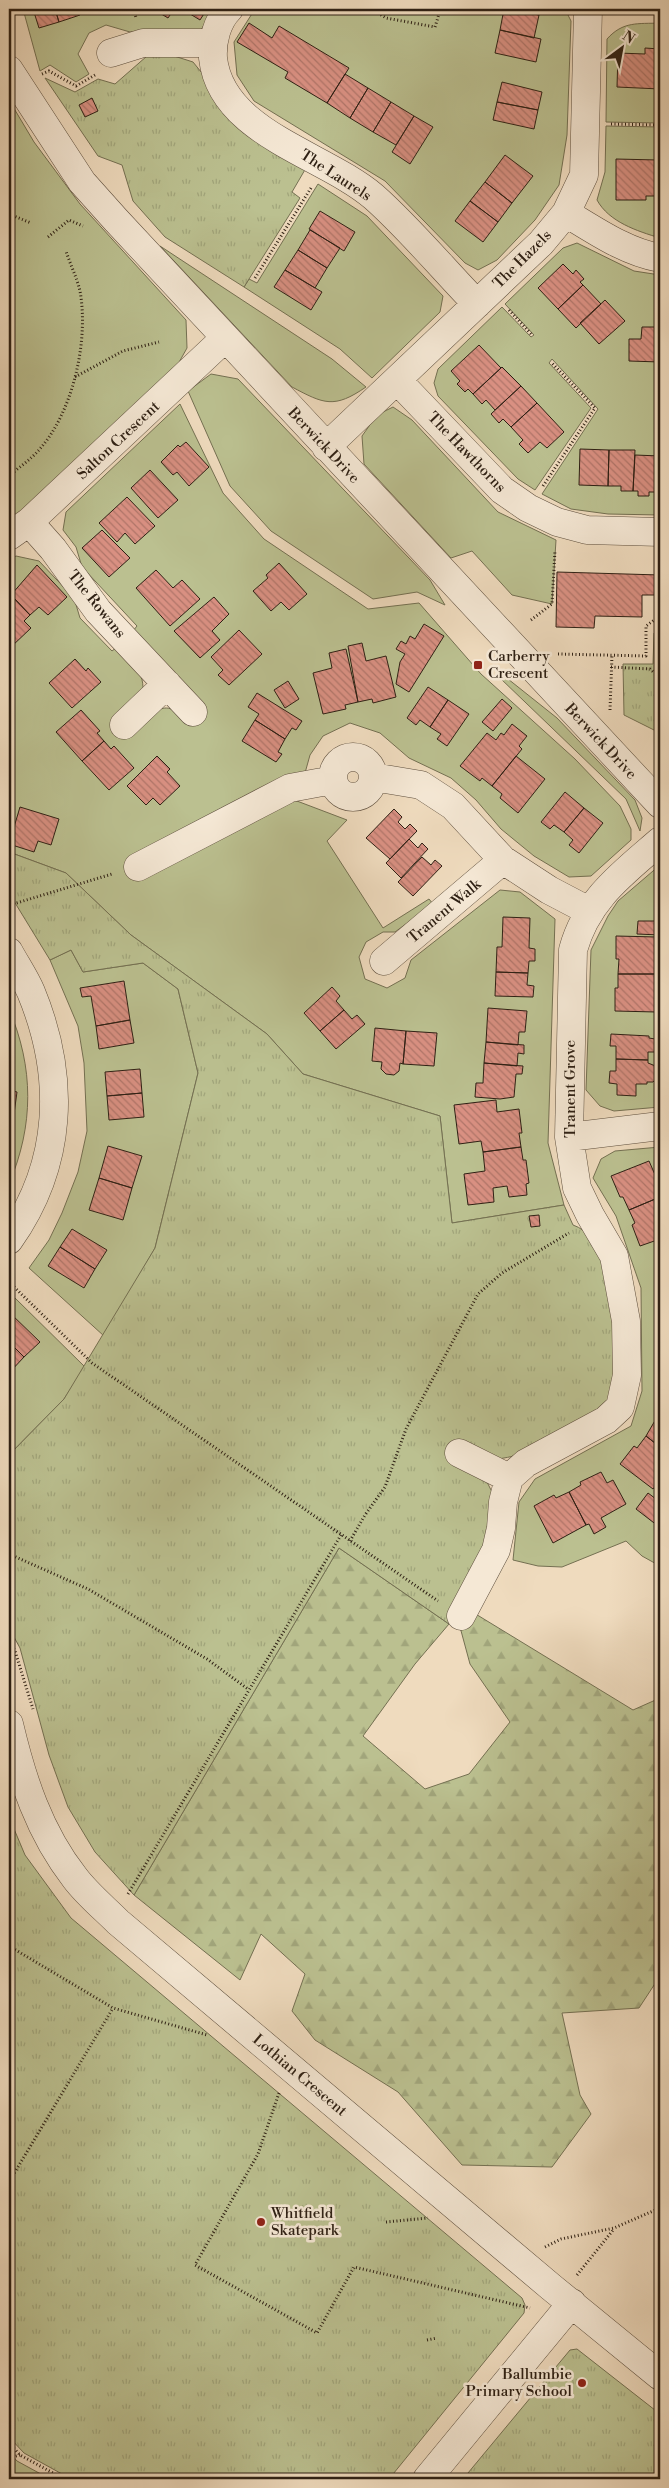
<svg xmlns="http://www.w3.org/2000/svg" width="669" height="2488" viewBox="0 0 669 2488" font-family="'Libre Bodoni',serif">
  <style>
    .green { fill: #bbc090; stroke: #747052 }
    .forest { fill: url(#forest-firs); stroke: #747052 }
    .park { fill: url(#park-tufts); stroke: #747052 }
    .building { fill: url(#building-back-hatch); stroke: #2e2014 }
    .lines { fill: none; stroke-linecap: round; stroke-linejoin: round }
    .minor-casing { stroke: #5e4f3e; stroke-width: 29 }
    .path { stroke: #2e2014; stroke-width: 3; stroke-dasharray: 1 2.5; stroke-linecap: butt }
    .minor { stroke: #f5e8d5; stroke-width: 28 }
    .poi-dot { fill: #8f2418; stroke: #f5e8d5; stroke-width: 2 }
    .labels { text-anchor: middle; stroke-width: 5; stroke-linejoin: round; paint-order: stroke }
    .street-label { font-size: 15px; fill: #2e2014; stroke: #f5e8d5 }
    .poi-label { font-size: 15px; fill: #2e2014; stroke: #f5e8d5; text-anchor: start }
  </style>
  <defs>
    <pattern id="forest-firs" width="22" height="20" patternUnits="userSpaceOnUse" patternTransform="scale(1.25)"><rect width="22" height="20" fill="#bbc090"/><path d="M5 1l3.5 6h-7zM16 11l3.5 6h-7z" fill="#a1a57b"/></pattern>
    <pattern id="park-tufts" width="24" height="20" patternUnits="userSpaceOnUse" patternTransform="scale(1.25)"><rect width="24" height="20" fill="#bbc090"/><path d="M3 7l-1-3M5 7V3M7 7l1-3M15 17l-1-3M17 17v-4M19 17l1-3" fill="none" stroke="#a1a57b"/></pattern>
    <pattern id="building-back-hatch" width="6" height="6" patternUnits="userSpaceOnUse" patternTransform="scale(1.25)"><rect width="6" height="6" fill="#d99082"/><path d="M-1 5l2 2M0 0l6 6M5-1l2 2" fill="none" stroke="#b07569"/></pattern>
  </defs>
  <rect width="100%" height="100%" fill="#efdbbe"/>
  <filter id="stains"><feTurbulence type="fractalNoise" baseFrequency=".004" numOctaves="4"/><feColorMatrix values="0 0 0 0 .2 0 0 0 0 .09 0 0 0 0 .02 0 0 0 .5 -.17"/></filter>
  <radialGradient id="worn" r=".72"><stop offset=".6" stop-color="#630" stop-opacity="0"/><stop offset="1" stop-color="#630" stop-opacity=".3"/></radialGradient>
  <path class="green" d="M23,9H214L201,30L130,32L106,25L89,33L78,54L89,74L76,82L50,65L40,71Z
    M255,9H565L571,21L567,135L559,185L535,220L497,260L478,270L465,263L385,181L254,101L237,75L234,42Z
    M660,23V123L606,122L607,39C623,21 638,24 660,23Z
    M9,100L34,142L80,204L186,320L187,348L173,373L9,523Z
    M606,126L660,127V238C637,231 609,222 597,200L605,172Z
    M318,184L367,216L443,296L440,312L372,378L340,349L244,287L249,279L257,283Z
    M577,243L634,271L660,275V515L608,514L571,509L542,494L598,409L552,359L549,363L591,408L535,490L518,479L438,396L434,383L438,369L502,307L531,337L534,335L505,304L563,248Z
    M160,246L332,359L366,387C334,409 324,404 292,387Z
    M211,374L238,379L430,580L445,605L417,592L373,599L271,531L230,486L188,391Z
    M180,404L223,493L264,539L368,609L419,603L481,674L575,759L620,806L631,829V840L591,876L569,877L534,856L501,829L476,800L451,778L409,758L380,733L350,723L323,736L310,755L305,773L289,798L347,820L327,841L383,928L429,899L433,904L395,932H383L366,942L359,957L365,979L387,988L405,978L411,960L500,890L520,892L555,919L548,1143L564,1205L452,1223L440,1116L303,1074L267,1034L131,935L66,873L9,852V560L16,556L39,561L74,598L80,618L112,651L117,647C130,662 147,673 142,694L156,711C172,702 179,715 189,726L207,710L133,631L137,626L82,567L76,547L63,530L66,512Z
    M393,407L412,420L498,512L556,540L552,604L512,595L472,551L451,558L364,464L362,436L377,415Z
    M503,675L557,718L635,800L642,818L640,831L626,799L500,678Z
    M660,865V1107L614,1111L600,1106L586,1090L591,950L608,916L618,901Z
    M71,950L83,972L143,963L178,989L198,1073L155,1248L104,1336L29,1268L49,1240L62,1213L78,1172L87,1131L84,1063L78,1026L50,960Z
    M9,1009C34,1068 34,1125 9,1184Z
    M660,1147V1566L642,1556L626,1541L562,1567L538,1566L513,1560L519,1502L535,1479L631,1426L642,1391L641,1288L616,1216L593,1178L601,1159L615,1151Z
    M9,1296L14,1297L85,1367L64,1399L9,1455Z
    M9,2452L17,2461L50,2479H9Z"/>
  <path class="forest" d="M339,1548L449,1624L415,1664L363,1736L425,1789L469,1774L510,1722L470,1664L460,1627L474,1613L633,1710L660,1698V1976L639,2008L562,2013L580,2095L591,2114L552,2167L462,2165L398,2092L315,2040L292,2011L305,1974L261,1934L240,1980L134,1895Z"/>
  <path class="park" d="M171,55L193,62L206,78L306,168L292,192L300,198L244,287L165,237L133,201L122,165L98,156L45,78L75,92L98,79L115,84L147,56Z
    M654,633H660V733L624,715L623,664H653Z
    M9,852L66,873L131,935L267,1034L303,1074L440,1116L452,1223L564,1205L573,1225C588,1230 599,1246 604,1261C612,1288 624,1378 609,1401C601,1414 533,1449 517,1455C511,1457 504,1458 498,1459L487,1482L496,1500L487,1548L449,1624L339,1548L134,1895L95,1852L68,1807L49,1755L20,1648L9,1628V1455L64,1399L155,1248L198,1073L178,989L143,963L83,972L71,950L50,960L9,893Z
    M9,1817L25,1855L71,1918L522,2298L525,2305L524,2313L389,2479H71L24,2453L9,2437Z
    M577,2349L660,2414V2479H463L570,2350Z"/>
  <path class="building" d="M33,9H55L59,22L39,28Z
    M55,9H78L80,15L59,22Z
    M153,9H174L168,18Z
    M182,9H207L200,20Z
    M504,9L539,15L534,38L500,30Z
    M510,9H540L539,15Z
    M249,23L272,38L279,26L349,68L327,103L285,78L288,72L237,42Z
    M500,30L541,39L536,62L495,53Z
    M645,48L660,49V89L617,87L618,53L645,54Z
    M345,74L368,88L350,118L327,103Z
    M502,82L542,92L538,110L497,102Z
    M368,88L391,102L373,132L350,118Z
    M92,98L98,111L85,117L79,105Z
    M391,102L414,116L396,145L373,132Z
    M497,102L538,110L534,129L493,120Z
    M414,116L433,127L410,164L392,152Z
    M505,155L533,176L512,203L485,182Z
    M616,159L658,160L657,196H646V200H616Z
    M658,160H660V196H657Z
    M485,182L512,203L498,222L470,201Z
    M470,201L498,222L483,242L455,221Z
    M320,211L355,232L344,251L309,229Z
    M310,230L340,248L327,268L298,250Z
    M298,250L327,268L315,288L285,270Z
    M563,264L573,274L576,270L584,279L580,282L583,285L558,309L538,288Z
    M285,270L322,292L311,310L274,287Z
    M583,285L601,304L576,328L558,309Z
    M605,300L625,321L599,344L580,323Z
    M642,327H660V362L629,361V339H641Z
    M479,345L501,368L473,394L468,389L465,392L457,384L460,381L451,371Z
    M502,367L521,386L495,410L486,400L482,404L473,394Z
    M521,386L537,403L511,427L503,419L499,423L491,414Z
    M537,403L564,432L547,448L540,442L528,453L519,444L523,440L511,427Z
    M186,442L209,467L189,486L177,472L173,475L161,462L178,445L180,447Z
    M580,449L609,450L608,486L579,485Z
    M609,450H635L633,491H621V486H608Z
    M635,455L660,456V492H649V496H638V491H633Z
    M150,470L178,500L158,518L131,488Z
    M127,497L155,526L135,544L125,533L117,542L99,523Z
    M102,530L130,558L109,577L82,548Z
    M279,563L307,594L289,610L281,602L271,611L253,591L268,578L266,575Z
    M37,565L67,597L48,615L39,607L30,615L11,595Z
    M156,570L173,588L182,580L200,599L170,626L136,588Z
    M557,572L660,575V595H642V617L595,616L594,628L556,627Z
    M11,595L30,615L24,621L31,628L11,647L9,645V597Z
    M214,597L229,614L212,631L220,640L200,658L174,631Z
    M424,624L444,636L409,692L396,684L400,662L405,654L396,649L401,641L406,644L410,636L415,639Z
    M239,630L262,654L229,685L218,675L223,670L211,657Z
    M362,643L366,661L386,656L396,697L373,703L372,699L358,702L348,646Z
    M346,649L358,702L345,705L346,709L323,714L313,673L332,668L329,653Z
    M75,659L86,671L88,668L101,682L72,708L49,683Z
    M288,681L299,699L285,708L274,690Z
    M428,687L448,700L430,727L420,720L416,725L407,718Z
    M257,693L302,721L296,730L292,728L285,739L255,720L259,714L248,707Z
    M502,699L512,708L493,731L482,722Z
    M448,700L469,714L447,746L437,739L441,734L430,727Z
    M81,710L100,731L97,733L104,741L82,761L56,732Z
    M255,720L285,739L278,752L282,754L276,762L242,741Z
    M512,724L527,736L519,746L522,749L492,786L482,778L480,781L460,766L487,733L496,740L501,733L504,735Z
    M104,741L111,749L114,746L134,768L109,790L82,761Z
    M157,756L170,769L167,772L180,786L160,805L153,798L146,805L127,786Z
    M516,756L545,779L518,813L500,798L502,794L492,786Z
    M565,792L584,808L564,832L554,825L550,829L541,822Z
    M20,807L59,819L51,845L38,841L34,852L9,844Z
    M584,808L603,823L579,853L569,845L573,840L564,832Z
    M394,809L402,817L398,822L405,829L410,824L417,831L390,859L366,838Z
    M409,839L418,848L422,843L428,849L401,878L386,863Z
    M422,857L431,865L435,860L442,866L413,896L398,882Z
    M503,917L530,918L529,948L535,949V961H529L528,973L496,972L497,947H502Z
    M638,921H660V935L637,934Z
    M616,936L657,937V974H618L619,959H616Z
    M496,972L528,973L527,985L534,986L533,997L495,996Z
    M618,974H657L656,1012L615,1011V988H618Z
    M124,981L130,1020L96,1026L91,996L82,997L80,988Z
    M332,987L340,996L336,1001L344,1010L320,1031L304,1013Z
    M488,1008L527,1011L525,1032H519L518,1045L486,1042Z
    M344,1010L352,1019L357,1015L365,1024L336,1049L320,1031Z
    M130,1020L134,1043L99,1049L96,1026Z
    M375,1028L406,1031L403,1064L400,1063L399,1071L394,1075L386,1074L381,1069L382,1062L372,1061Z
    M406,1031L437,1033L434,1066L403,1064Z
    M611,1034L649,1036V1038L655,1039V1052H648V1060L616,1059V1046H610Z
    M486,1042L524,1045V1054L518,1053L517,1066L484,1063Z
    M616,1059L648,1060V1063L658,1067L657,1078L653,1082H647V1084H636V1096L617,1095V1084L609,1083L610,1071H616Z
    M484,1063L523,1066L522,1074H516L514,1097L500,1099L475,1097L476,1083H483Z
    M140,1069L142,1093L107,1096L105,1072Z
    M9,1090L17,1092L14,1114L9,1113Z
    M142,1093L144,1117L109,1120L107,1096Z
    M496,1100L497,1112L519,1109L522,1133H519L521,1147L483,1152L481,1141L459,1144L454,1105Z
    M9,1113L14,1114L11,1136H9Z
    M108,1146L142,1156L132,1188L99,1178Z
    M521,1147L523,1160H526L529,1183L526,1184L527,1195L509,1197L507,1186L493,1188L494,1202L468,1205L464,1174L485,1171L483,1152Z
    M649,1161L660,1186V1197L629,1210L623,1197H620L611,1176Z
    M99,1178L132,1188L123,1220L89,1210Z
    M660,1197V1239L640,1246L632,1225L635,1223L629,1210Z
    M539,1215L540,1226L531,1227L529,1216Z
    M72,1229L107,1250L95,1269L60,1247Z
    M60,1247L95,1269L84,1288L48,1266Z
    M10,1313L40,1342L24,1357L9,1342Z
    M9,1342L24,1357L9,1373Z
    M660,1412V1447L646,1436Z
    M646,1436L660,1447V1480L653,1489L620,1464L634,1446L637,1448Z
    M601,1472L607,1483L613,1480L626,1504L601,1518L606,1527L594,1534L589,1524L586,1525L569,1492L581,1485L580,1482Z
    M569,1492L586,1525L553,1543L534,1506L554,1495L556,1498Z
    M648,1493L660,1502V1522L658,1526L636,1509Z"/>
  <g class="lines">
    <g class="minor-casing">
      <path id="minor" d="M229,9C217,21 212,41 213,58C221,133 324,154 374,197C409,228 444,270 477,304
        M111,53L143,43H212
        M9,70L82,182L116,220L660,804
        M566,213C596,231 626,252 660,258
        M397,380L502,490L528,508L557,522L587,530L660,532
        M326,447L541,243L566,213L584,175L588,9
        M29,522L53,549L98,611L193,712
        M9,536L29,522L224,339
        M124,725L167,684
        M333 777a20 20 0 1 1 40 0a20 20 0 1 1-40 0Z
        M373,777L421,785L453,806L503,860L549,890L589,911
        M138,867L290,788L333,780
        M9,952C16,965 25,978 31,992C66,1077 63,1164 9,1240
        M384,961L503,860
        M569,1137L660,1126
        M459,1453L509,1478
        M461,1616L496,1550L501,1528L503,1502L509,1478L526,1463L606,1420L620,1407L627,1375L626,1321L614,1256L590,1215L577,1188L569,1137L573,950C587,899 622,874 660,841
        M9,1724C22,1779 39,1832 75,1878C87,1894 104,1908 118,1922L551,2287L660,2376
        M427,2479L572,2303"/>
    </g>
    <path class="path" d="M134,9L136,18
      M372,9L386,18L435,27L439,14
      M42,74L49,71L76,86L95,75
      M611,124L660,125
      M9,214L31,223
      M48,237L69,220L83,226
      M255,278L311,188
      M509,310L532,335
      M75,377L123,351L159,342
      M9,476C18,468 30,460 38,451C73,413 89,341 80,291C77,278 70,264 66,251
      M543,486L595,408L551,362
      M531,620L552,604L555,550
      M558,654L646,656V626L660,616
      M611,667L650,669L660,678
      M610,710L612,655
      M10,905L112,874
      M9,1282L92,1363L438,1601
      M350,1541L365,1515L385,1487L406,1429L478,1294L502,1273L569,1233
      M9,1554L88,1589L207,1659L248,1689
      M9,1639L15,1651L33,1709
      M128,1894L341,1535
      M9,1946L113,2008L207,2035
      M279,2093L258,2154L195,2265L317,2333L354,2267L530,2308
      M9,2182L113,2008
      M386,2222L428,2218
      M545,2247L561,2239L614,2228L660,2208
      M577,2275L614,2229
      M427,2340L437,2338
      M9,2443L20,2455L64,2479
      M9,2458L20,2455"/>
    <use href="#minor" class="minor"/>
  </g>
  <g class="poi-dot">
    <rect x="473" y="660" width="10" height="10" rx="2.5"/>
    <circle cx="261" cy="2222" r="5"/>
    <circle cx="582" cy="2383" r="5"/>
  </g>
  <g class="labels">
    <g class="street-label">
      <text transform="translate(336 175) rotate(33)" y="5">The Laurels</text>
      <text transform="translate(522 259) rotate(-45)" y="5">The Hazels</text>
      <text transform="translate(118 440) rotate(-43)" y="5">Salton Crescent</text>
      <text transform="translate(324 445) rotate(47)" y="5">Berwick Drive</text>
      <text transform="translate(467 452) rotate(46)" y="5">The Hawthorns</text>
      <text transform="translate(97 604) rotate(51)" y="5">The Rowans</text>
      <text transform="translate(601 741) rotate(47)" y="5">Berwick Drive</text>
      <text transform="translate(444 911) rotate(-40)" y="5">Tranent Walk</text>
      <text transform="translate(570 1089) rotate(-90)" y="5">Tranent Grove</text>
      <text transform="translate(300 2075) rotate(40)" y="5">Lothian Crescent</text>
    </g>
    <g class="poi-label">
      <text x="488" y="661">Carberry<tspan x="488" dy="17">Crescent</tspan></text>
      <text x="271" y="2218">Whitfield<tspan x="271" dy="17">Skatepark</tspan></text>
      <text x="572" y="2379" text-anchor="end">Ballumbie<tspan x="572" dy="17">Primary School</tspan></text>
    </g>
  </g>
  <rect width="669" height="2488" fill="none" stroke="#efdbbe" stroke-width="30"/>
  <rect x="10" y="10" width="649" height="2468" fill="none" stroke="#2e2014" stroke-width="2.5"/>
  <rect x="15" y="15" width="639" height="2458" fill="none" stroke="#2e2014"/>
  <g transform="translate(622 48) rotate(32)" stroke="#f5e8d5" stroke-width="4" paint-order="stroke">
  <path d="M0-4L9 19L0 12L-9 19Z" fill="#2e2014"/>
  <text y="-8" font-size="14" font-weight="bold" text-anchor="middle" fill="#2e2014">N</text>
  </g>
  <rect width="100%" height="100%" filter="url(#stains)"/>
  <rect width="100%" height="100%" fill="url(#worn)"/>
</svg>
